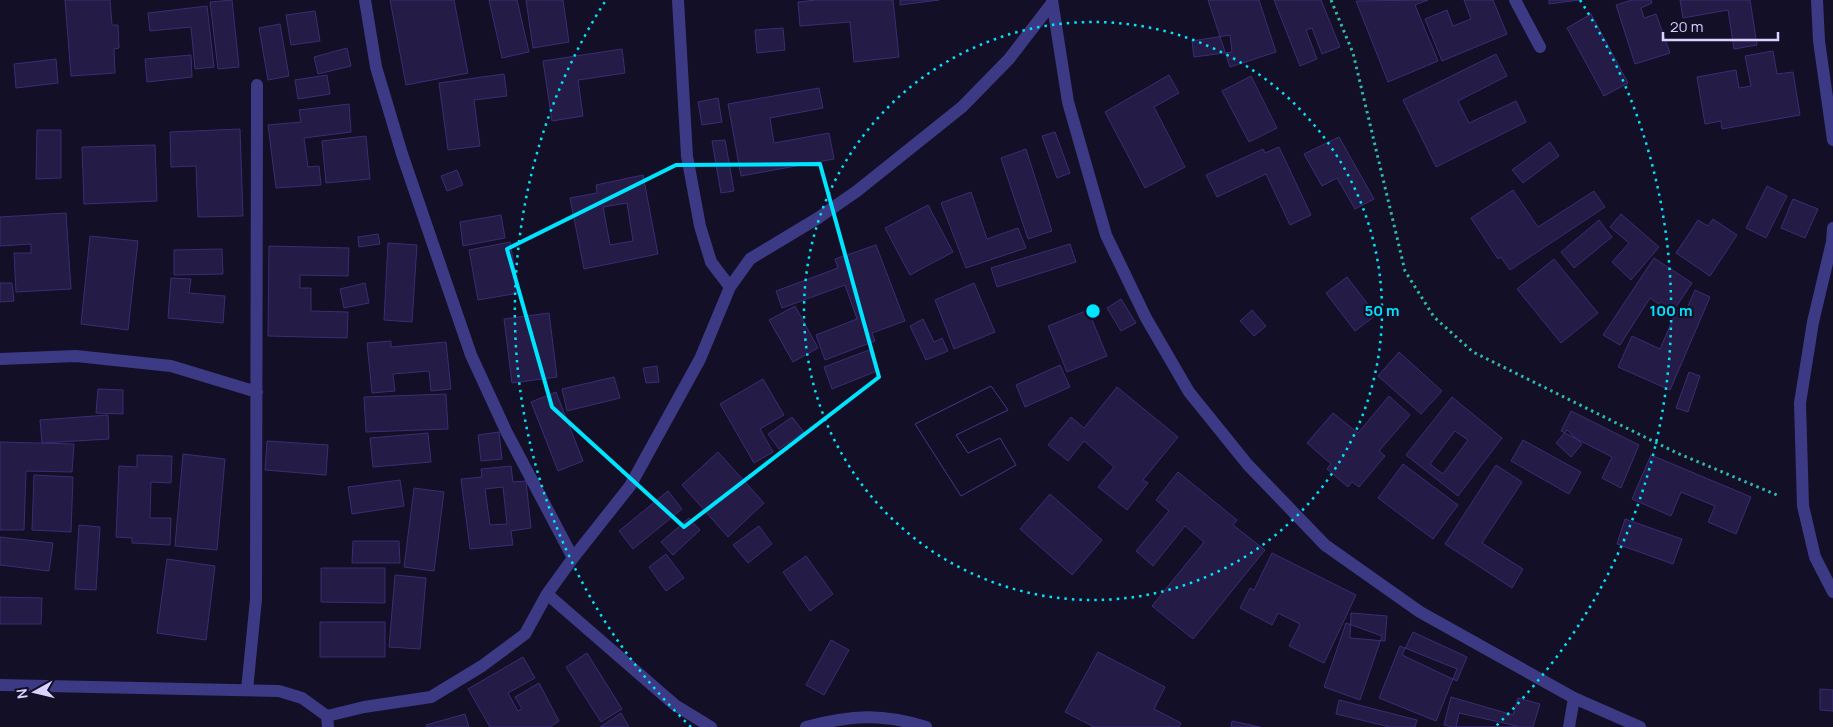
<svg xmlns="http://www.w3.org/2000/svg" width="1833" height="727" viewBox="0 0 1833 727" font-family="Manrope,sans-serif">
  <style>
    .building { fill: #241b47; stroke: #3b2d73; fill-rule: evenodd }
    .lines { fill: none; stroke-linecap: round; stroke-linejoin: round }
    .path { stroke: #2fb8b0; stroke-width: 3; stroke-dasharray: 2.5 4; stroke-linecap: butt }
    .minor { stroke: #3d3a85; stroke-width: 12 }
    .marked { fill: none; stroke: #00e5ff; stroke-width: 4; stroke-linejoin: round }
    .ring { fill: none; stroke: #00e5ff; stroke-width: 2.5; stroke-dasharray: 2.5 5 }
    .centre { fill: #00e5ff; stroke: #130f26; stroke-width: 2.5 }
    .ring-label { font-size: 15px; text-anchor: middle; font-weight: bold; fill: #00e5ff; stroke: #130f26; stroke-width: 4.5; stroke-linejoin: round; paint-order: stroke }
  </style>
  <rect width="100%" height="100%" fill="#130f26"/>
  <path class="building" d="M65,0H110L112,25H118L119,48L114,49L115,73L71,76Z
    M232,0L239,67L218,69L210,2Z
    M390,0H454L468,73L406,85Z
    M489,0H517L529,52L502,58Z
    M526,0H563L569,42L533,48Z
    M816,0H893L899,57L854,62L850,22L800,26L798,2Z
    M900,0H939L900,5Z
    M1208,0H1259L1276,52L1230,67Z
    M1274,0H1321L1340,47L1322,54L1312,28L1306,30L1317,59L1300,66Z
    M1428,0L1415,5L1438,61L1388,82L1356,1Z
    M1464,0H1493L1507,34L1442,61L1425,19L1447,10L1453,26L1471,19Z
    M1549,0H1579L1549,4Z
    M1632,0H1651L1652,3L1641,8L1644,18L1656,14L1670,53L1635,64L1616,5Z
    M1680,0H1750L1757,45L1734,49L1728,10L1683,18Z
    M207,6L214,67L195,69L191,27L150,31L148,13Z
    M315,11L320,41L291,45L286,15Z
    M1591,14L1628,83L1604,96L1567,28Z
    M280,24L289,76L268,80L259,28Z
    M783,28L785,50L757,53L755,30Z
    M1230,35L1232,52L1194,57L1192,41Z
    M347,48L351,66L318,74L314,57Z
    M622,49L625,73L578,80L583,116L552,121L543,61Z
    M1773,51L1777,74L1793,72L1800,115L1722,129L1721,121L1705,124L1697,77L1736,70L1739,88L1751,86L1745,56Z
    M1496,54L1507,76L1458,101L1469,123L1516,101L1526,122L1436,167L1403,100Z
    M191,55L192,77L147,82L145,59Z
    M56,59L58,83L16,88L14,64Z
    M504,74L507,96L474,100L480,146L448,150L439,83Z
    M327,75L330,94L298,99L295,80Z
    M1169,75L1179,93L1154,107L1185,167L1145,188L1105,112Z
    M1251,76L1277,128L1249,142L1222,91Z
    M819,88L823,108L770,118L774,143L829,133L834,159L741,176L728,104Z
    M718,98L722,122L702,125L698,102Z
    M349,104L351,132L304,138L308,167L319,166L321,185L276,188L268,125L301,122L299,110Z
    M240,129L243,216L198,217L196,166L171,167L170,132Z
    M37,130H61V178L36,179Z
    M1055,132L1070,173L1057,178L1042,136Z
    M366,136L370,179L326,183L322,141Z
    M1339,137L1374,199L1355,209L1337,178L1322,186L1304,154Z
    M725,140L734,191L721,193L712,141Z
    M1550,142L1559,156L1523,183L1512,170Z
    M155,145L157,201L84,204L82,147Z
    M1279,147L1311,215L1290,225L1266,174L1217,197L1206,175L1263,149L1265,153Z
    M1026,149L1052,231L1028,239L1001,158Z
    M457,170L463,185L447,191L441,176Z
    M643,175L658,254L584,269L570,198L597,193L596,185ZM627,203L633,241L610,245L603,207Z
    M1767,186L1787,196L1766,238L1746,228Z
    M1513,190L1538,227L1594,191L1605,207L1510,270L1501,257L1498,259L1471,218Z
    M971,192L987,239L1018,228L1026,248L966,268L941,203Z
    M1793,199L1818,209L1805,238L1781,228Z
    M928,205L953,252L910,275L885,228Z
    M66,213L71,289L16,292L14,253H31V244L0,246V217Z
    M1621,214L1659,247L1631,280L1612,262L1629,243L1610,227Z
    M501,215L505,238L463,246L460,222Z
    M1713,219L1737,235L1710,276L1676,253L1698,220L1708,226Z
    M1599,220L1612,237L1574,268L1561,252Z
    M378,234L380,244L359,247L358,237Z
    M90,236L138,241L128,330L81,324Z
    M510,242L519,293L478,300L469,250Z
    M388,243L417,245L412,322L384,320Z
    M1070,244L1076,262L997,287L991,268Z
    M876,245L905,321L872,333L875,341L825,360L816,335L857,319L845,285L782,308L776,291L838,268L835,259Z
    M269,246L349,248L348,276L300,275V288H311V311L348,312L347,338L268,336Z
    M222,249L223,274L174,275V250Z
    M1654,258L1692,283L1672,313L1650,298L1620,345L1603,335Z
    M1554,259L1598,313L1561,343L1517,289Z
    M1347,277L1376,315L1355,331L1326,293Z
    M171,278L191,279L189,293L225,296L223,323L168,318Z
    M0,283H12L14,301L0,302Z
    M365,283L369,303L344,308L340,289Z
    M974,283L995,332L954,349L935,300Z
    M1695,290L1710,297L1670,390L1618,367L1632,336L1660,349L1677,310L1685,313Z
    M1121,299L1136,323L1121,331L1107,308Z
    M795,306L818,348L793,362L769,320Z
    M1088,310L1107,356L1067,372L1048,326Z
    M1252,310L1266,326L1254,336L1240,321Z
    M549,313L557,377L512,383L504,319Z
    M923,319L934,342L942,338L948,351L926,360L910,326Z
    M391,341V347L446,342L451,389L431,391L429,371L393,374L395,391L372,393L367,343Z
    M869,350L877,371L832,389L824,367Z
    M1399,352L1442,391L1421,414L1378,376Z
    M1060,365L1070,387L1025,407L1016,385Z
    M657,366L659,382L646,383L643,368Z
    M1689,372L1700,376L1688,412L1676,408Z
    M614,377L620,398L567,411L562,389Z
    M763,379L784,415L760,429L773,452L754,463L720,404Z
    M991,386L1008,410L956,435L968,453L1000,438L1016,465L961,496L915,424Z
    M991,386L1008,410L956,435L968,453L1000,438L1016,465L961,496L915,424Z
    M1117,387L1178,437L1143,480L1148,483L1127,510L1098,487L1114,467L1084,441L1068,461L1048,445L1071,417L1084,428Z
    M98,389L123,390V414L96,413Z
    M556,392L583,461L558,471L531,402Z
    M446,394L448,429L366,432L364,397Z
    M1389,396L1410,415L1379,451L1385,456L1359,487L1352,482L1348,487L1327,469L1331,464L1307,443L1333,413L1358,433Z
    M1452,397L1502,438L1458,496L1406,455ZM1455,431L1468,440L1443,474L1430,464Z
    M1571,411L1639,445L1621,488L1602,478L1612,457L1561,431Z
    M108,415L109,439L42,443L40,420Z
    M792,417L804,432L779,449L768,434Z
    M1567,430L1582,444L1571,457L1556,443Z
    M499,432L502,459L481,461L478,435Z
    M428,433L431,462L373,467L370,438Z
    M1523,440L1581,472L1569,494L1511,461Z
    M267,441L328,445L326,475L265,470Z
    M0,442L74,444L72,472L26,471L24,530H0Z
    M718,452L764,503L728,537L682,485Z
    M183,454L225,459L217,550L175,546Z
    M137,455L172,456L171,483L151,482L150,518H171L170,545L132,543V538L116,537L119,466L137,467Z
    M1651,455L1751,497L1736,534L1708,522L1715,506L1681,492L1671,516L1632,499Z
    M1403,464L1458,505L1433,539L1378,498Z
    M1496,465L1522,482L1482,543L1523,569L1512,588L1445,544Z
    M511,466L513,482L526,481L531,528L511,531L513,545L470,549L461,479L482,477L481,469ZM503,487L507,524L490,525L485,489Z
    M1178,472L1237,520L1233,525L1265,550L1193,639L1152,606L1204,542L1185,526L1153,566L1136,551L1169,511L1156,500Z
    M34,475L73,477L71,532L32,530Z
    M400,480L404,506L352,514L348,487Z
    M414,488L444,492L434,571L404,567Z
    M668,491L682,509L633,549L619,531Z
    M1050,494L1102,540L1072,575L1020,529Z
    M689,518L700,530L673,555L661,542Z
    M1625,519L1682,539L1673,564L1617,544Z
    M79,525L100,527L96,590L75,589Z
    M759,526L772,544L748,563L733,545Z
    M0,537L53,543L49,571L0,565Z
    M353,541H399L400,563H352Z
    M1272,553L1356,595L1324,663L1289,646L1300,624L1278,613L1272,625L1240,608L1250,588L1254,590Z
    M666,554L684,578L666,591L649,567Z
    M806,556L833,594L810,611L783,572Z
    M167,559L215,566L206,640L157,633Z
    M321,568H385V603L321,602Z
    M395,575L426,578L420,649L389,647Z
    M0,597L42,598L41,624H0Z
    M1351,613L1387,616L1385,641L1350,638Z
    M320,622H385V657H320Z
    M1346,623L1382,636L1360,700L1324,687Z
    M1413,632L1467,657L1457,681L1402,655Z
    M831,640L849,650L824,695L806,685Z
    M1400,646L1457,669L1436,721L1379,698Z
    M1098,652L1165,687L1154,709L1181,723L1179,727H1094L1065,712Z
    M587,653L622,709L601,722L566,667Z
    M523,657L535,678L508,693L518,711L522,709L515,697L539,683L559,721L550,727H490L468,689Z
    M1820,689L1833,690V711L1820,710Z
    M1451,697L1513,715L1518,698L1540,704L1533,727H1452L1444,725Z
    M1339,700L1417,720L1415,727H1390L1336,714Z
    M621,713L629,727H600Z
    M1459,713L1517,726V727H1456Z
    M465,714L469,727H427L426,725Z
    M1232,721L1260,727H1231Z"/>
  <g class="lines">
    <path class="path" d="M1331,0L1353,53L1405,271L1434,317L1473,352L1677,453L1777,495"/>
    <path class="minor" d="M678,0L687,156L700,226L711,262L730,287
      M1052,0L1068,102L1106,235L1146,318L1189,392L1248,465L1325,545L1420,612L1574,698L1640,727
      M1515,0L1540,47
      M1817,0L1819,41L1833,140
      M1833,228L1832,242L1813,322L1800,403L1803,506L1815,557L1833,592
      M0,359L76,356L171,366L257,392
      M573,558L630,486L700,359L730,287L750,259L818,218L857,191L962,107L1009,59L1052,3
      M547,594L675,705L711,727
      M0,685L279,691L302,698L327,716
      M247,690L256,599L257,85
      M328,727L327,716L364,707L431,697L482,666L525,634L547,594L573,558L506,431L471,355L402,154L376,67L365,0
      M806,727C851,715 882,713 926,727
      M1569,727L1574,698"/>
  </g>
  <path class="marked" d="M820,164L879,377L684,527L552,407L507,249L676,165Z"/>
  <g class="ring">
    <circle cx="1093" cy="311" r="289"/>
    <path d="M691 727A578 578 0 0 1 606 0M1580 0A578 578 0 0 1 1495 727"/>
  </g>
  <circle cx="1093" cy="311" r="8" class="centre"/>
  <g class="ring-label">
    <text x="1382" y="316">50 m</text>
    <text x="1671" y="316">100 m</text>
  </g>
  <g transform="translate(35 692) rotate(262)" stroke="#130f26" stroke-width="4" paint-order="stroke">
  <path d="M0-4L9 19L0 12L-9 19Z" fill="#d9d4ff"/>
  <text y="-8" font-size="14" font-weight="bold" text-anchor="middle" fill="#d9d4ff">N</text>
  </g>
  <path d="M1663 32v8h115v-8" fill="none" stroke="#d9d4ff" stroke-width="2.5"/>
  <text x="1670" y="32" font-size="15" fill="#d9d4ff" stroke="#130f26" stroke-width="4" paint-order="stroke">20 m</text>
</svg>
